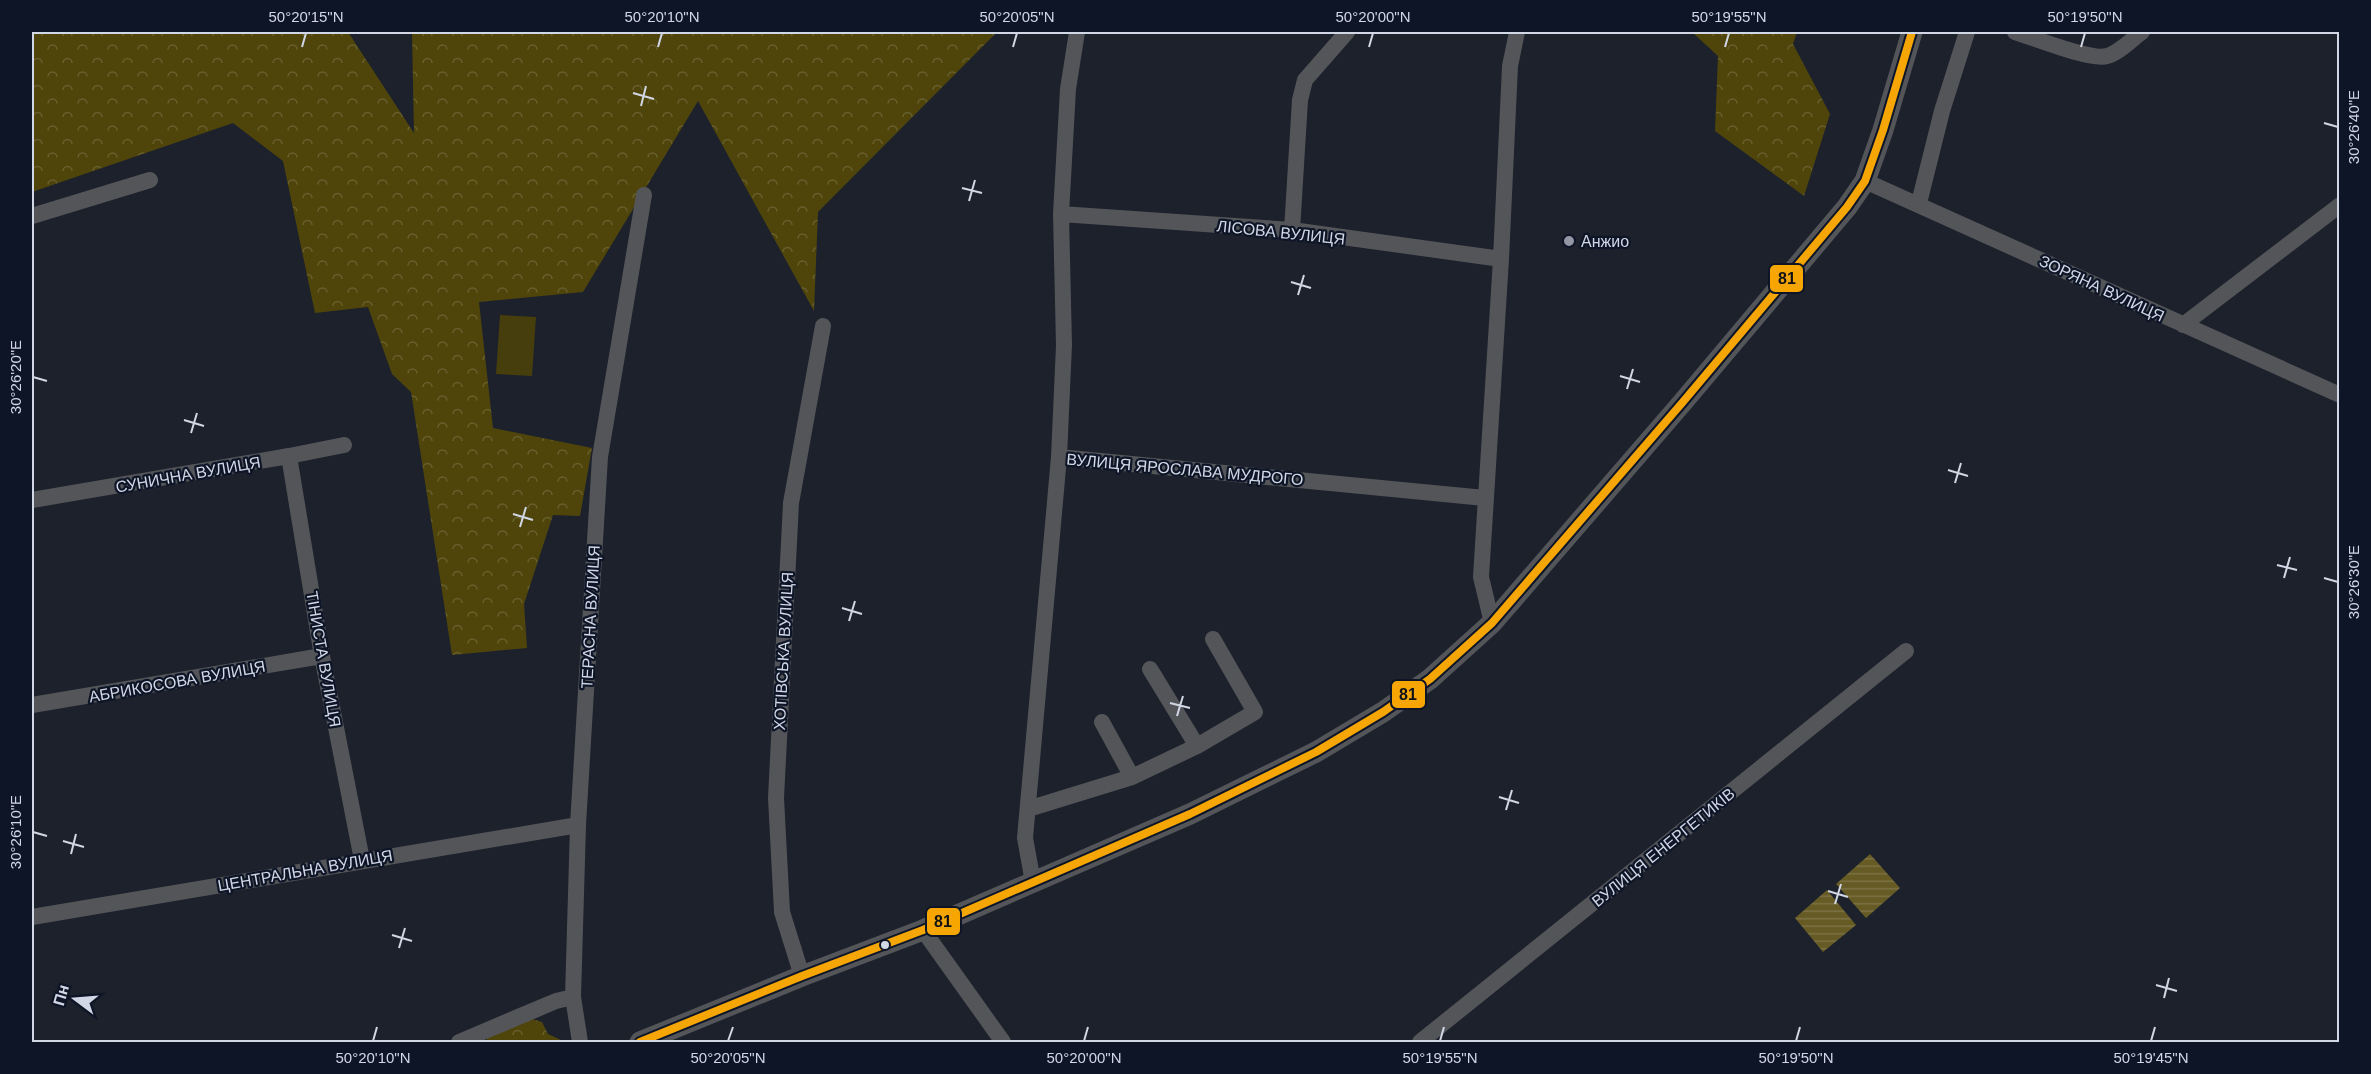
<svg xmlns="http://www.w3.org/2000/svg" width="2371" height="1074" viewBox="0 0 2371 1074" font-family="Arial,sans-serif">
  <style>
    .forest { fill: url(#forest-crowns) }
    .pitch { fill: #463e0c }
    .water { fill: url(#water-rules) }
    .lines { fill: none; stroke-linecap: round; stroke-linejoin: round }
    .minor { stroke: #535559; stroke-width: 16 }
    .tertiary { stroke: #535559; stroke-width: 21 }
    .bus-1-casing { stroke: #0d1527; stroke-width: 12 }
    .bus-1 { stroke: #f7a600; stroke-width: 8 }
    .ticks { fill: none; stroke: #d1d7e4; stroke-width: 2 }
    .poi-dot { fill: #9297a3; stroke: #0d1527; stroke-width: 2 }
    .bus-dot { fill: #d1d7e4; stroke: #0d1527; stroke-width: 2 }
    .labels { text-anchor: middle; stroke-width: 4.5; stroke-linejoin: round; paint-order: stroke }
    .street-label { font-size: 16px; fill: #d1d7e4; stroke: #0d1527 }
    .poi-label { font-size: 16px; fill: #d1d7e4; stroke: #0d1527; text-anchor: start }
    .line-badge { stroke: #0d1527; stroke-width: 2 }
    .pale-badge-label { font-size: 16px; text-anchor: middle; font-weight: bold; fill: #111 }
    .neatline { fill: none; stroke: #d1d7e4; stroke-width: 2 }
    .ticks-label { font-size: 15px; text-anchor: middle; fill: #d1d7e4 }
  </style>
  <defs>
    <pattern id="forest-crowns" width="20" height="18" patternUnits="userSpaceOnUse" patternTransform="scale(1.5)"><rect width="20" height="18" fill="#4f450a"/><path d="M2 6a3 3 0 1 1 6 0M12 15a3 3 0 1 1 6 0" fill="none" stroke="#675f2e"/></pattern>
    <pattern id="water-rules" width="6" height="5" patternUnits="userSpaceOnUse" patternTransform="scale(1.5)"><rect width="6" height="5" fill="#665b24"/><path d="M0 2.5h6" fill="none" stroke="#7b7244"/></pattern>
  </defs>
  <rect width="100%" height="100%" fill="#1c212b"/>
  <path class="forest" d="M34,32H348L414,133L412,32H997L818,212L814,311L698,101L583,292L479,302L493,428L592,448L580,516L553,515L524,604L527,648L452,655L411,392L392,374L368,307L315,313L283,161L233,123L32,192V41Z
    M1692,32H1797L1793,44L1830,114L1804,196L1715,131L1718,56Z
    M529,1018L542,1022L548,1034L561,1040V1042H487V1038Z"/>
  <path class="pitch" d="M500,315L536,317L532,376L496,374Z"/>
  <path class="water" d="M1870,854L1900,888L1866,918L1836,884Z
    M1827,890L1856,925L1823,952L1795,918Z"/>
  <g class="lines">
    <path class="minor" d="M2015,32C2034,38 2091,61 2107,56C2119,53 2132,39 2142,32
      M1865,181L2340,395
      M1919,203L1942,111L1967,32
      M1061,214L1292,230L1501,259
      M32,216L150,180
      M1292,230L1300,100L1305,80L1347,32
      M2183,325L2340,205
      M289,456L322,656L362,860
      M1059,457L1485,498
      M32,500L289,456L344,445
      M1492,623L1481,577L1501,259L1510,66L1517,32
      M1150,669L1197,746
      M32,705L322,656
      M1102,722L1132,777
      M1028,809L1132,777L1197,746L1255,712L1213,639
      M1033,882L1025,838L1059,457L1064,345L1061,214L1068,89L1077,32
      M32,917L578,825
      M923,930L1003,1042
      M802,976L782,912L776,798L791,503L823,326
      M459,1042L556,1001L573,997
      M580,1042L573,997L578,825L600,457L644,195
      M1420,1042L1906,651"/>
    <path class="tertiary" d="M640,1042L802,976L923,930L1190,814L1316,752L1383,712L1430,679L1492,623L1682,403L1847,207L1865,181L1883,130L1912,32"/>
    <g class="bus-1-casing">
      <path id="bus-1" d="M640,1042L802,976L923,930L1190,814L1316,752L1383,712L1430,679L1492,623L1682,403L1847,207L1865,181L1883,130L1912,32"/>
    </g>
    <use href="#bus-1" class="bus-1"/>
  </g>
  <path class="ticks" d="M302,47L306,33M658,47L662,33M1013,47L1017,33M1369,47L1373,33M1725,47L1729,33M2081,47L2085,33M633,93L654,99M641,106L646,86M2324,123L2338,127M962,188L982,193M969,201L975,180M1291,282L1311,288M1298,295L1304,275M1620,376L1640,382M33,377L47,381M1627,389L1633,369M184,420L204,426M191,433L197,413M1948,470L1968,476M1955,483L1961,463M513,514L533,520M520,527L526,507M2277,565L2297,570M2284,578L2290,557M2324,578L2338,582M842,608L862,614M849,621L855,601M1170,703L1190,708M1177,716L1183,696M1499,797L1519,803M1506,810L1512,790M33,832L47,836M63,841L84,847M71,854L76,834M1828,891L1848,897M1835,904L1841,884M392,935L412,941M399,948L405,928M2156,985L2177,991M2164,998L2169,978M373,1041L377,1027M728,1041L733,1027M1084,1041L1088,1027M1440,1041L1444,1027M1796,1041L1800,1027M2151,1041L2155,1027"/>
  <circle class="poi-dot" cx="1569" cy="241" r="6"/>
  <circle class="bus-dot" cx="885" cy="945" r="5"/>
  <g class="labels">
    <g class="street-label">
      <text transform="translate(1281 232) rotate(6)" y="6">ЛІСОВА ВУЛИЦЯ</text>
      <text transform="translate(2102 288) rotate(25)" y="6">ЗОРЯНА ВУЛИЦЯ</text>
      <text transform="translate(1185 469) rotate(5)" y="6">ВУЛИЦЯ ЯРОСЛАВА МУДРОГО</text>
      <text transform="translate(188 474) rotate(-10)" y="6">СУНИЧНА ВУЛИЦЯ</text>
      <text transform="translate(590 617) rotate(-87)" y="6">ТЕРАСНА ВУЛИЦЯ</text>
      <text transform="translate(783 651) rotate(-87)" y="6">ХОТІВСЬКА ВУЛИЦЯ</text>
      <text transform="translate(324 659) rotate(80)" y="6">ТІНИСТА ВУЛИЦЯ</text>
      <text transform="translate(177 681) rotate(-10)" y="6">АБРИКОСОВА ВУЛИЦЯ</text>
      <text transform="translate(1663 847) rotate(-39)" y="6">ВУЛИЦЯ ЕНЕРГЕТИКІВ</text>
      <text transform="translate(305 870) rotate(-10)" y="6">ЦЕНТРАЛЬНА ВУЛИЦЯ</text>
    </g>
    <g class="poi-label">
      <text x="1581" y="247">Анжио</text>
    </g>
  </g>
  <g class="line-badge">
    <rect x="1769" y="264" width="35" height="29" rx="6" fill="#f7a600"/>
    <rect x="1391" y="680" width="35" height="29" rx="6" fill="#f7a600"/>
    <rect x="926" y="907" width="35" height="29" rx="6" fill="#f7a600"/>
  </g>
  <g class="pale-badge-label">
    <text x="1787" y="284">81</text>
    <text x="1408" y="700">81</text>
    <text x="943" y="927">81</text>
  </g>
  <rect width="2371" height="1074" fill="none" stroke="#0d1527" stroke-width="66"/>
  <g transform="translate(75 999) rotate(286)" stroke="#0d1527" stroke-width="4.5" paint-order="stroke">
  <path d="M0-4.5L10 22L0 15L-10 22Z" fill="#d1d7e4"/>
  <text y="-9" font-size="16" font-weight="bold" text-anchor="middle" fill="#d1d7e4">Пн</text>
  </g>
  <rect x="33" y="33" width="2305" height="1008" class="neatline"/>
  <g class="ticks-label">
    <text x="306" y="22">50°20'15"N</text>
    <text x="662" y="22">50°20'10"N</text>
    <text x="1017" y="22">50°20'05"N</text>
    <text x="1373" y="22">50°20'00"N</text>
    <text x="1729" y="22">50°19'55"N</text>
    <text x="2085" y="22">50°19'50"N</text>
    <text transform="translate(2354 127) rotate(-90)" y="5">30°26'40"E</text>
    <text transform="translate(16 377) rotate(-90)" y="5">30°26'20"E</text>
    <text transform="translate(2354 582) rotate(-90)" y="5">30°26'30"E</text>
    <text transform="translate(16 832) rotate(-90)" y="5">30°26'10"E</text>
    <text x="373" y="1063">50°20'10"N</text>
    <text x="728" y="1063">50°20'05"N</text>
    <text x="1084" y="1063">50°20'00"N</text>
    <text x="1440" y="1063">50°19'55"N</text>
    <text x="1796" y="1063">50°19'50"N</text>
    <text x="2151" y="1063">50°19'45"N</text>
  </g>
</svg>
